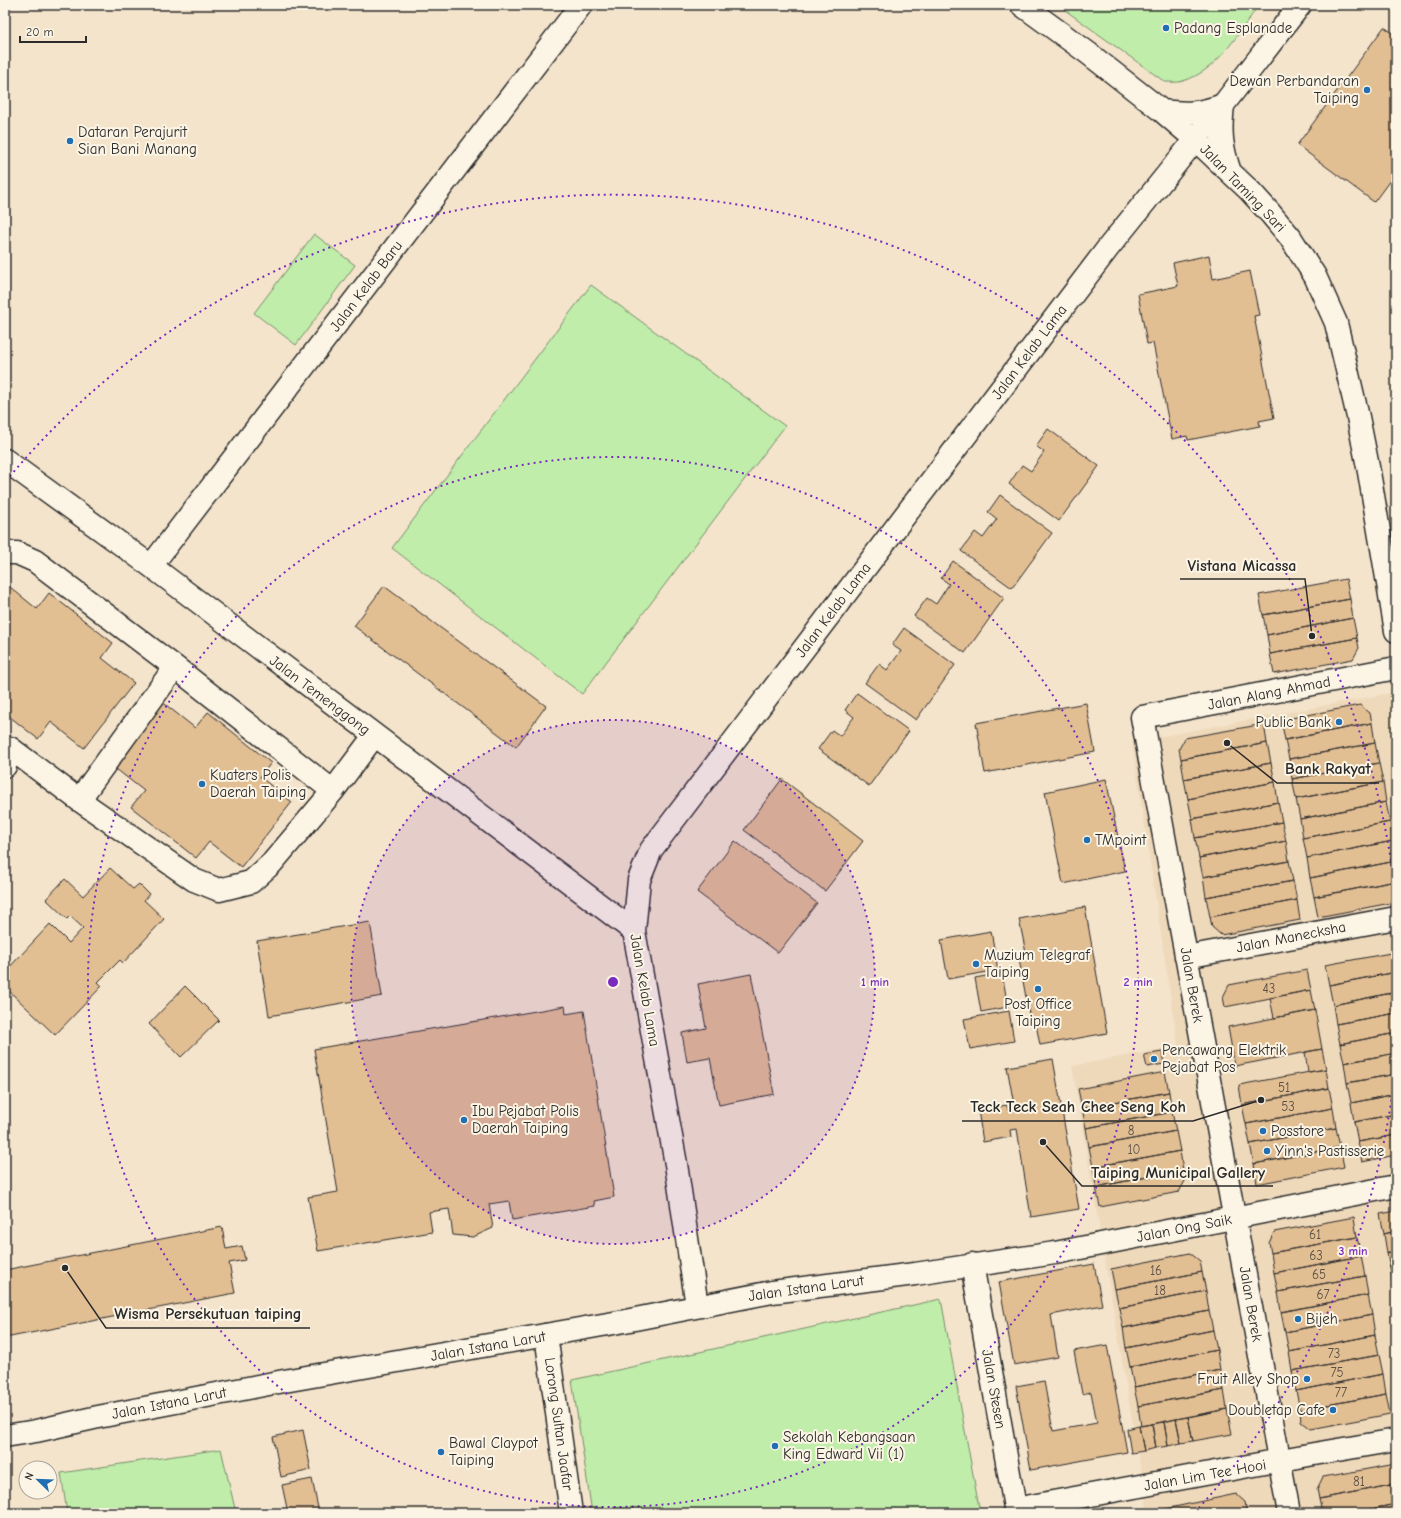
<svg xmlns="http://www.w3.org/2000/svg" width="1401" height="1518" viewBox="0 0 1401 1518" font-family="'Comic Neue',sans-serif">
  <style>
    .built { fill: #efd9bb }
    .green { fill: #c0edaa; stroke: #768c6a }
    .building { fill: #e2be93; stroke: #2b2b2b }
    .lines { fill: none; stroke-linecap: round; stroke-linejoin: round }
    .minor-casing { stroke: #2b2b2b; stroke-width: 25 }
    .secondary-casing { stroke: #2b2b2b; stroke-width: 25 }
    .primary-casing { stroke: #2b2b2b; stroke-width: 25 }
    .minor { stroke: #fcf5e5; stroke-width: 22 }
    .secondary { stroke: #fcf5e5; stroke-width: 22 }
    .primary { stroke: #fcf5e5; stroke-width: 22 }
    .ring { fill: none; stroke: #7b2cbf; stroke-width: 2; stroke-dasharray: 2 4 }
    .poi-dot { fill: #1f6fb2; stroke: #fcf5e5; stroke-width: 1.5 }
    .labels { text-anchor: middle; stroke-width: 4; stroke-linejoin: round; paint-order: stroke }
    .number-label { font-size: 13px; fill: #595045 }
    .poi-label { font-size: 15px; fill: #2b2b2b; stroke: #fcf5e5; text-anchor: start }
    .street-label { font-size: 15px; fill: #2b2b2b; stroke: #fcf5e5 }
    .centre { fill: #7b2cbf; stroke: #fcf5e5; stroke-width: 2 }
    .ring-label { font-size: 12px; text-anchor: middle; font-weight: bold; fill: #7b2cbf; stroke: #fcf5e5; stroke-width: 4; stroke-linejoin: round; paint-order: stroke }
    .leader { fill: none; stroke: #2b2b2b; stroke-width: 1.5 }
    .callout-dot { fill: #2b2b2b; stroke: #fcf5e5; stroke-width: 1.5 }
    .callout-label { font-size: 16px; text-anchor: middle; font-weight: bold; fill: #2b2b2b; stroke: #fcf5e5; stroke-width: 4; stroke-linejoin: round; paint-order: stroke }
  </style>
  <rect width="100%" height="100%" fill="#f4e4cc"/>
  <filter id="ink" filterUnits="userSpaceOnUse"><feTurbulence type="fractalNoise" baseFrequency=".025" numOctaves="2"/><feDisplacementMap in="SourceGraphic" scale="8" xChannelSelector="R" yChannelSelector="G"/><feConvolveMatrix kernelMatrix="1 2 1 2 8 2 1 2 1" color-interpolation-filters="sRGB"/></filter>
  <g filter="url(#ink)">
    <path class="built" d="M1396,692V1513H1148L1072,1066L1178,1046L1132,742Z"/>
    <path class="green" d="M1058,5H1259C1239,32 1218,71 1183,81C1178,83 1170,82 1165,82Z
      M314,234L355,265L296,345L254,313Z
      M591,285L785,426L582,694L392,548Z
      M941,1299L980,1513H592L572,1380Z
      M221,1449L236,1513H67L61,1473Z"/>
    <path class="building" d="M1384,27L1396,35V172L1374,202L1297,145Z
      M1396,249V283L1395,282L1392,256Z
      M1209,255L1213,279L1250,271L1259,315L1254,316L1274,418L1259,421L1260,426L1188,440L1187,436L1172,439L1153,343L1147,344L1138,294L1178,286L1173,263Z
      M1048,429L1099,466L1059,521L1009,484L1022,465L1031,471L1044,452L1036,446Z
      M1000,495L1052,533L1012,588L961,551L975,532L983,538L997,519L988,512Z
      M953,561L1004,598L965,653L914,616L927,598L936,604L949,584L941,578Z
      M1346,579L1350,599L1263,615L1259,595Z
      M5,583L37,609L49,593L113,643L102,658L134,683L84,748L51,722L38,739L5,713Z
      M384,586L546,706L516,747L354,626Z
      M1350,599L1353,618L1267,635L1263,615Z
      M1353,618L1357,638L1270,654L1267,635Z
      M904,628L955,665L916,720L865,683L879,664L887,670L901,651L892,645Z
      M1357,638L1359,648L1353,659L1274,674L1270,654Z
      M857,693L909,731L869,786L818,749L832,730L840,736L854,717L845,710Z
      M161,701L195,728L208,712L271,763L260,777L292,802L241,867L209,842L196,858L131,807L144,791L111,765Z
      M1086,703L1095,752L985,773L976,723Z
      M1360,705L1370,713L1372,723L1285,740L1281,720Z
      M1372,723L1375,743L1289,759L1285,740Z
      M1264,724L1267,743L1181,759L1179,749L1185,738Z
      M1267,743L1271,763L1184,779L1181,759Z
      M1375,743L1379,763L1292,779L1289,759Z
      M1271,763L1275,782L1188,799L1184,779Z
      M1379,763L1383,782L1296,799L1292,779Z
      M782,779L863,841L825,891L744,830Z
      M1106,779L1125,871L1063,884L1045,792Z
      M1275,782L1278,802L1192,819L1188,799Z
      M1383,782L1386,802L1300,819L1296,799Z
      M1278,802L1282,822L1195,838L1192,819Z
      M1386,802L1390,822L1303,838L1300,819Z
      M1282,822L1286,841L1199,858L1195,838Z
      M1390,822L1393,841L1307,858L1303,838Z
      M735,841L817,903L778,953L697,892Z
      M1286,841L1289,861L1203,877L1199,858Z
      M1393,841L1396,861L1310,878L1307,858Z
      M1289,861L1293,881L1206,897L1203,877Z
      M1396,861V881L1314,897L1310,878Z
      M110,868L133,889L139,884L149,894L144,900L164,919L123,963L120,960L98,982L102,986L55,1035L5,987V972L50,924L69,943L83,928L70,916L67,919L46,899L65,879L83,896Z
      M1293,881L1297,900L1210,917L1206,897Z
      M1396,881V902L1318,917L1314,897Z
      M1297,900L1300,920L1221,935L1212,927L1210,917Z
      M1085,907L1107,1033L1040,1045L1036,1024L1031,1025L1019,959L1027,958L1019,919Z
      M370,922L382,996L269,1016L257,941Z
      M991,931L998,970L948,979L941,940Z
      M1396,952V972L1329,985L1325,965Z
      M1307,970L1311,990L1225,1007L1223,997L1229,985Z
      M1396,972V992L1333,1005L1329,985Z
      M1002,973L1008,1007L981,1012L975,978Z
      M751,974L774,1094L719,1105L710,1058L687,1062L682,1033L706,1028L698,984Z
      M185,986L219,1020L181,1057L149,1024Z
      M1311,990L1315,1010L1274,1018L1270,998Z
      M1396,992V1013L1336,1024L1333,1005Z
      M565,1006L566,1014L584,1011L614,1197L594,1201L595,1206L512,1220L509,1201L489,1204L493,1228L473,1237L453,1235L449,1209L429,1212L432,1232L318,1251L308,1197L338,1192L314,1049Z
      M1315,1010L1322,1049L1235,1066L1228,1027Z
      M1009,1011L1014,1041L970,1049L964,1019Z
      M1396,1013V1033L1340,1044L1336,1024Z
      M1396,1033V1053L1344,1063L1340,1044Z
      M1322,1049L1326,1069L1308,1072L1305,1052Z
      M1162,1052L1164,1064L1147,1067L1144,1055Z
      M1396,1053V1074L1347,1083L1344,1063Z
      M1053,1059L1079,1209L1031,1217L1017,1129L1010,1130L1011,1137L983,1142L978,1110L1007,1105L1008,1111L1015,1110L1007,1067Z
      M1326,1069L1329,1088L1242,1105L1239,1085Z
      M1165,1072L1169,1092L1082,1108L1078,1089Z
      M1396,1074V1094L1351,1103L1347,1083Z
      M1329,1088L1333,1108L1246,1124L1242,1105Z
      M1169,1092L1172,1112L1086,1128L1082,1108Z
      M1396,1094V1114L1354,1122L1351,1103Z
      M1333,1108L1336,1128L1250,1144L1246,1124Z
      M1172,1112L1176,1131L1089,1147L1086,1128Z
      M1396,1114V1135L1358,1142L1354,1122Z
      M1336,1128L1340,1147L1254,1164L1250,1144Z
      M1176,1131L1180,1151L1093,1167L1089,1147Z
      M1396,1135V1155L1362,1162L1358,1142Z
      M1340,1147L1344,1167L1257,1184L1254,1164Z
      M1180,1151L1183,1170L1096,1187L1093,1167Z
      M1183,1170L1185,1181L1179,1192L1100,1207L1096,1187Z
      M1396,1211V1231L1384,1234L1380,1214Z
      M1354,1217L1357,1237L1271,1253L1269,1243L1274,1232Z
      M222,1227L226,1249L242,1246L245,1260L229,1263L235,1293L5,1338V1270Z
      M1396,1231V1251L1387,1253L1384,1234Z
      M1357,1237L1361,1256L1274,1273L1271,1253Z
      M1396,1251V1272L1391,1273L1387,1253Z
      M1190,1253L1200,1261L1202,1272L1115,1289L1111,1269Z
      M1361,1256L1365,1276L1278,1292L1274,1273Z
      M1094,1264L1102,1305L1051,1315L1058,1357L1014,1365L999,1282Z
      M1202,1272L1206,1291L1119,1308L1115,1289Z
      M1396,1272V1292H1394L1391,1273Z
      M1365,1276L1368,1295L1281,1312L1278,1292Z
      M1206,1291L1209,1311L1123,1328L1119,1308Z
      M1368,1295L1372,1315L1285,1332L1281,1312Z
      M1209,1311L1213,1330L1126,1348L1123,1328Z
      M1372,1315L1375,1335L1289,1352L1285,1332Z
      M1213,1330L1217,1350L1130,1367L1126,1348Z
      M1375,1335L1379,1355L1292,1371L1289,1352Z
      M1107,1345L1127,1452L1031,1470L1016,1386L1044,1381L1053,1431L1097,1423L1091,1392L1082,1394L1074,1351Z
      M1217,1350L1220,1370L1134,1387L1130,1367Z
      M1379,1355L1383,1374L1296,1391L1292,1371Z
      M1220,1370L1224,1390L1138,1406L1134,1387Z
      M1383,1374L1386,1394L1300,1410L1296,1391Z
      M1224,1390L1227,1409L1141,1426L1138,1406Z
      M1386,1394L1390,1414L1311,1429L1301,1421L1300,1410Z
      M1227,1409L1232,1434L1193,1441L1188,1417Z
      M1188,1417L1193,1441L1181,1443L1176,1419Z
      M1176,1419L1181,1443L1168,1446L1164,1422Z
      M1164,1422L1168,1446L1156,1448L1152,1424Z
      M1152,1424L1156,1448L1144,1451L1139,1426Z
      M1139,1426L1144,1451L1131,1453L1127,1429Z
      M303,1430L311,1470L281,1477L273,1437Z
      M1396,1464V1484L1319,1499L1317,1489L1323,1477Z
      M312,1479L319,1513H288L282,1485Z
      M1396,1484V1504L1351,1513H1322L1319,1499Z
      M1236,1494L1245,1502L1247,1513H1146Z
      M1396,1504V1513H1351Z"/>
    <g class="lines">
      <g class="minor-casing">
        <path id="minor" d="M5,460L151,566L634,931
          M5,553H17L35,561L175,667L333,791
          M151,566L581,5
          M5,766L10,748L79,800L194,880L219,890L251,882L272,863L333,791L374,736
          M79,800L175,667
          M1186,957L1396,918
          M697,1306L676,1164L634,931L639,880L651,850L1108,248L1223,105L1300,5
          M546,1335L571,1513
          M1015,1509L1314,1454L1396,1440
          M1289,1513L1142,717L1396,668"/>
      </g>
      <g class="secondary-casing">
        <path id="secondary" d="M972,1264L1016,1513
          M5,1436L36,1431L98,1417L284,1381L625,1321L772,1292L915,1274L1055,1253L1396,1186"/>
      </g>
      <g class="primary-casing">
        <path id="primary" d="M1022,5L1088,53L1162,111L1196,140L1250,191L1270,213L1290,237L1315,276L1336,323L1358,417L1369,472L1396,631
          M1162,111C1187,114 1199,114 1223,105C1220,132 1221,146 1230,172"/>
      </g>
      <use href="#minor" class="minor"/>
      <use href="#secondary" class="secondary"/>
      <use href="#primary" class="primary"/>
    </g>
  </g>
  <circle cx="613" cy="982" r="262" fill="#7b2cbf" fill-opacity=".12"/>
  <g class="ring">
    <circle cx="613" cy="982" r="262"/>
    <circle cx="613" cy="982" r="525"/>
    <path d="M1396 1064A787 787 0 0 1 1198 1509M6 481A787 787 0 0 1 1396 900"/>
  </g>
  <g class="poi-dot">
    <circle cx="1166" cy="28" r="4"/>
    <circle cx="1367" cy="90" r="4"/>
    <circle cx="70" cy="141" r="4"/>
    <circle cx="1339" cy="722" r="4"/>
    <circle cx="202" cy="784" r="4"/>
    <circle cx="1087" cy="840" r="4"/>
    <circle cx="976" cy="964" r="4"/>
    <circle cx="1038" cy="989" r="4"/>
    <circle cx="1154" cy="1059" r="4"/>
    <circle cx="464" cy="1120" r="4"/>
    <circle cx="1263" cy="1131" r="4"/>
    <circle cx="1267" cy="1151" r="4"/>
    <circle cx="1298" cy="1319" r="4"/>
    <circle cx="1307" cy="1379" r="4"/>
    <circle cx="1333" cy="1410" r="4"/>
    <circle cx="775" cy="1446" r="4"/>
    <circle cx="441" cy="1452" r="4"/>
  </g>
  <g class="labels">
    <g class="number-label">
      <text x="1269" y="993">43</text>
      <text x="1284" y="1092">51</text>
      <text x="1288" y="1111">53</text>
      <text x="1131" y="1135">8</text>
      <text x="1134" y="1154">10</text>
      <text x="1315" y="1239">61</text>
      <text x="1316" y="1260">63</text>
      <text x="1156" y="1275">16</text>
      <text x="1319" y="1279">65</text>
      <text x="1160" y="1295">18</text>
      <text x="1323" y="1299">67</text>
      <text x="1334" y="1358">73</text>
      <text x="1337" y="1377">75</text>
      <text x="1341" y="1397">77</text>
      <text x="1359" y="1486">81</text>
    </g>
    <g class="poi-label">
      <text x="1174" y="33">Padang Esplanade</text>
      <text x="1359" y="86" text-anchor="end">Dewan Perbandaran<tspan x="1359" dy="17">Taiping</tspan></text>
      <text x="78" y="137">Dataran Perajurit<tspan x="78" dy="17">Sian Bani Manang</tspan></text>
      <text x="1331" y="727" text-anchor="end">Public Bank</text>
      <text x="210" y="780">Kuaters Polis<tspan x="210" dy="17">Daerah Taiping</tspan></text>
      <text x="1095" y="845">TMpoint</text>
      <text x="984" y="960">Muzium Telegraf<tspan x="984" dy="17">Taiping</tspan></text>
      <text x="1038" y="1009" text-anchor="middle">Post Office<tspan x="1038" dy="17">Taiping</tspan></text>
      <text x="1162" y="1055">Pencawang Elektrik<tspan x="1162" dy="17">Pejabat Pos</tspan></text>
      <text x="472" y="1116">Ibu Pejabat Polis<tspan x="472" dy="17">Daerah Taiping</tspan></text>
      <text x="1271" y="1136">Posstore</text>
      <text x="1275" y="1156">Yinn's Pastisserie</text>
      <text x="1306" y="1324">Bijeh</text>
      <text x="1299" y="1384" text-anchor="end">Fruit Alley Shop</text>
      <text x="1325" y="1415" text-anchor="end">Doubletap Cafe</text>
      <text x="783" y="1442">Sekolah Kebangsaan<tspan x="783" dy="17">King Edward Vii (1)</tspan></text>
      <text x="449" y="1448">Bawal Claypot<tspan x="449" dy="17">Taiping</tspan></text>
    </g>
    <g class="street-label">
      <text transform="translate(1243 188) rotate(46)" y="5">Jalan Taming Sari</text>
      <text transform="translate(366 286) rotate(-53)" y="5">Jalan Kelab Baru</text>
      <text transform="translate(1029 352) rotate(-53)" y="5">Jalan Kelab Lama</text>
      <text transform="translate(833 610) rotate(-53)" y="5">Jalan Kelab Lama</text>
      <text transform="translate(1269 693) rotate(-11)" y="5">Jalan Alang Ahmad</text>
      <text transform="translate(320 695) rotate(37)" y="5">Jalan Temenggong</text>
      <text transform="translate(1291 937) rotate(-11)" y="5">Jalan Manecksha</text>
      <text transform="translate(1192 985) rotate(80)" y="5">Jalan Berek</text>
      <text transform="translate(645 990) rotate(80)" y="5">Jalan Kelab Lama</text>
      <text transform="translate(1184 1228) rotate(-11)" y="5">Jalan Ong Saik</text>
      <text transform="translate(806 1288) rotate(-8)" y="5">Jalan Istana Larut</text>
      <text transform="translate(1251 1304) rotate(80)" y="5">Jalan Berek</text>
      <text transform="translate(488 1346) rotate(-10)" y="5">Jalan Istana Larut</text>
      <text transform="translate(994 1389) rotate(80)" y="5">Jalan Stesen</text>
      <text transform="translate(169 1403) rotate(-11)" y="5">Jalan Istana Larut</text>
      <text transform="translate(559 1424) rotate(82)" y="5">Lorong Sultan Jaafar</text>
      <text transform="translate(1205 1475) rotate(-10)" y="5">Jalan Lim Tee Hooi</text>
    </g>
  </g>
  <circle cx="613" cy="982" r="6" class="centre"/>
  <g class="ring-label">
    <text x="875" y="986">1 min</text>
    <text x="1138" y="986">2 min</text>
    <text x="1353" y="1255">3 min</text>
  </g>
  <path class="leader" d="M1312 636L1305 579H1180M1227 743L1277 783H1379M1261 1100L1193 1121H962M1043 1142L1082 1186H1273M65 1268L106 1328H310"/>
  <g class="callout-dot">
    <circle cx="1312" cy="636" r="4"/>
    <circle cx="1227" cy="743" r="4"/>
    <circle cx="1261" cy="1100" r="4"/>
    <circle cx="1043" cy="1142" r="4"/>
    <circle cx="65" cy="1268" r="4"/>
  </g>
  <g class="callout-label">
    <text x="1242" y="571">Vistana Micassa</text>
    <text x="1328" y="774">Bank Rakyat</text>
    <text x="1078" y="1112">Teck Teck Seah Chee Seng Koh</text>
    <text x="1178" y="1178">Taiping Municipal Gallery</text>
    <text x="208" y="1319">Wisma Persekutuan taiping</text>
  </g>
  <rect width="1401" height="1518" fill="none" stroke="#fcf5e5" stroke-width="20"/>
  <rect x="10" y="10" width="1381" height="1498" fill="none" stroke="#2b2b2b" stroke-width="1.5" filter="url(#ink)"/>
  <g transform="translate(38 1480) rotate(293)"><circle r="19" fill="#fcf5e5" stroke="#a8a49b"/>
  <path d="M0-3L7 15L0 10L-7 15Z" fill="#1f6fb2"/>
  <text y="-6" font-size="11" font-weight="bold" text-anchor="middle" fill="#2b2b2b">N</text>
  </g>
  <path d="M20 36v6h66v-6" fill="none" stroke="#2b2b2b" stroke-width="2"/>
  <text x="26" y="36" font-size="12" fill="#2b2b2b" stroke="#fcf5e5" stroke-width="3" paint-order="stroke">20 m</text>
</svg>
